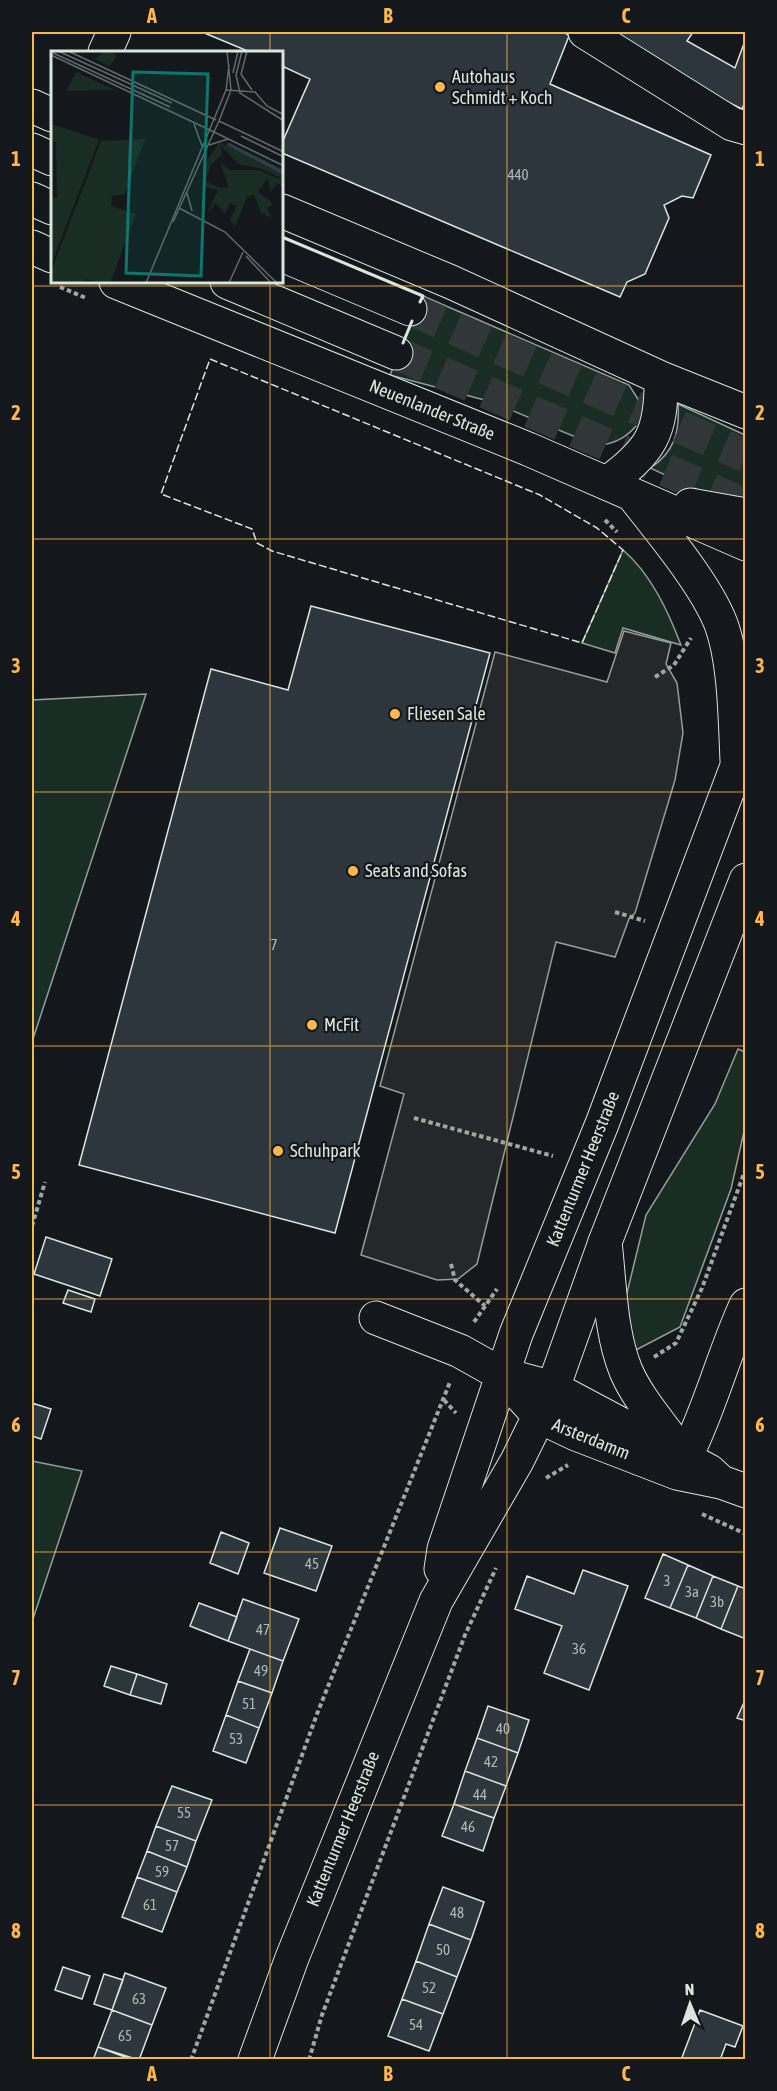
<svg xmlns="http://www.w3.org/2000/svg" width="777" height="2091" viewBox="0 0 777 2091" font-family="'Asap Condensed',sans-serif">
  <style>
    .green { fill: #1a2d24; stroke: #939e99; stroke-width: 1.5 }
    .parking { fill: #24282b; stroke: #939e99; stroke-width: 1.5 }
    .building { fill: #2c363c; stroke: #d8e6dc; stroke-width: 1.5 }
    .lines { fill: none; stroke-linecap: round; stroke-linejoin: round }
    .highway-tunnel { stroke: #313739; stroke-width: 33; stroke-dasharray: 33 16; stroke-linecap: butt }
    .minor-casing { stroke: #d8e6dc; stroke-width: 35 }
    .major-casing { stroke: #d8e6dc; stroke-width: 35 }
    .highway-casing { stroke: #d8e6dc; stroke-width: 35 }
    .path { stroke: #9da8a2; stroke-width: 4; stroke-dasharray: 4.5 3; stroke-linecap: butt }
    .minor { stroke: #14181c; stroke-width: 33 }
    .major { stroke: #14181c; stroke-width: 33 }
    .highway { stroke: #14181c; stroke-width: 33 }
    .fence { stroke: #d8e6dc; stroke-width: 1.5; stroke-dasharray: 8 3; stroke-linecap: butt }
    .wall { stroke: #d8e6dc; stroke-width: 3 }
    .grid { fill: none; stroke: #ffb74d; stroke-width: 1.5; stroke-opacity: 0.55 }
    .poi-dot { fill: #ffb74d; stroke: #14181c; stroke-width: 2 }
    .labels { text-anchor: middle; stroke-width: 4.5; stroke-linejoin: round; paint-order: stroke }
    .number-label { font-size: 15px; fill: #adbab4 }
    .poi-label { font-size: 18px; fill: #d8e6dc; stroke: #14181c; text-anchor: start }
    .street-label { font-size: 18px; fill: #d8e6dc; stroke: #14181c }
    .inset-river { fill: none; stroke: #2f3f4d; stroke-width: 3 }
    .inset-road { fill: none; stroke: #626a69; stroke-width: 1.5 }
    .view { fill: #0f766e; fill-opacity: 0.15; stroke: #0f766e; stroke-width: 3 }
    .inset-edge { fill: none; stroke: #d8e6dc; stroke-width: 3 }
    .neatline { fill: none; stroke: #ffb74d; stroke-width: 2 }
    .grid-label { font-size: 20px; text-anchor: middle; font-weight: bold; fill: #ffb74d }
  </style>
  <rect width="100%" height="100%" fill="#14181c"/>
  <path class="green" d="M423,296L629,385L638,399L640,421C628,437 617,443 597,446L492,402L390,375Z
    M678,404L745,435V500L707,494L650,468C674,453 680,432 678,404Z
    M623,550C651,574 668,611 681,645L623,628L615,653L582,643Z
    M146,694L32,1042V700Z
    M738,1049L745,1052L746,1123L731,1189L680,1327L634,1351L626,1297L646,1215L715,1104Z
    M32,1461L82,1471L32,1622Z"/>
  <path class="parking" d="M624,631L671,643L666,664L677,683L683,733L675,780L635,913L629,919L615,957L556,942L477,1264L458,1279L437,1280L361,1255L404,1094L380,1086L495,652L607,682Z"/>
  <path class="building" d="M202,32H564L569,36L550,84L711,155L693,198L682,196L664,205L669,218L645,274L627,282L620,297L282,153V143L310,79L282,66V52H250Z
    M612,32H693L687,41L735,68L746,38V99L742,109L665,71Z
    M311,606L490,653L335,1233L79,1165L211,669L288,690Z
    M46,1237L112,1259L100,1296L34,1274Z
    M68,1290L95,1299L91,1312L63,1303Z
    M32,1403L51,1409L41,1439L32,1436Z
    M280,1528L332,1546L316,1591L264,1573Z
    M221,1532L249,1543L238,1574L210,1563Z
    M663,1554L688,1565L670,1608L645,1598Z
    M688,1565L713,1576L696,1618L670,1608Z
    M583,1570L628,1586L589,1690L544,1673L562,1626L515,1609L527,1576L574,1594Z
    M713,1576L738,1586L721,1629L696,1618Z
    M738,1586L746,1589V1639L721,1629Z
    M243,1599L299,1619L283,1661L228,1641Z
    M199,1603L237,1617L228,1641L190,1626Z
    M250,1649L283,1661L272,1693L238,1681Z
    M111,1666L137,1674L130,1695L104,1686Z
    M137,1674L167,1684L161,1704L130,1695Z
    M238,1681L272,1693L259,1728L226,1715Z
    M746,1698V1721L737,1718Z
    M488,1706L529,1720L518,1753L477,1738Z
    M226,1715L259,1728L246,1763L213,1751Z
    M477,1738L518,1753L506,1786L465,1771Z
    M465,1771L506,1786L494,1818L454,1804Z
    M172,1786L212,1800L196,1841L156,1826Z
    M454,1804L494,1818L483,1851L442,1836Z
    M156,1826L196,1841L187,1867L147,1851Z
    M147,1851L187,1867L177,1892L137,1877Z
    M137,1877L177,1892L162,1932L122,1917Z
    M443,1887L484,1902L471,1940L429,1924Z
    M429,1924L471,1940L457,1977L416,1961Z
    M416,1961L457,1977L443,2014L402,1999Z
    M63,1967L90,1976L82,1999L55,1990Z
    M125,1973L166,1988L152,2025L112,2010Z
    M104,1974L123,1980L112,2010L94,2004Z
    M402,1999L443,2014L429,2051L388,2036Z
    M112,2010L152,2025L139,2060L98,2047Z
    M700,2010L743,2026L735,2047L726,2044L720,2060H681Z
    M98,2047L133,2060H93Z"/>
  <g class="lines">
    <path class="highway-tunnel" d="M410,309L746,456
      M396,353L746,505"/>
    <g class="minor-casing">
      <path id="minor" d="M585,32L732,124L746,128
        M105,52L114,32
        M605,1242C610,1284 610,1332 626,1371C638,1399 661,1424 678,1449
        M376,1318L460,1351L501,1374L553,1388L709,1471L721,1482
        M521,1396L540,1417L576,1434L677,1473L721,1482L746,1491
        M685,1458C710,1409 723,1355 746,1305"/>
    </g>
    <g class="major-casing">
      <path id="major" d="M32,106L52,115
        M282,211L451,282L661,378L746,412
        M32,247L52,256
        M116,282L528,449L746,544
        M607,483C651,451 662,433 661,378
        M635,498C661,531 706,585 721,624C735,662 735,720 737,761
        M690,505L746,515
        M441,1569L444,1549L516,1334L602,1124L746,742
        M255,2060L292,1958L436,1601L517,1461L553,1388L605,1242L746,880"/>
    </g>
    <g class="highway-casing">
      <path id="highway" d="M32,150L52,159
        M32,199L52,208
        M282,255L410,309
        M227,282L396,353"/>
    </g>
    <path class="path" d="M60,287L86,298
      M605,520L617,532
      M655,677L674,665L691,638
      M615,912L645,921
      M414,1118L553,1156
      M32,1226L45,1182
      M451,1264L455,1280L485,1306
      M474,1322L497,1289
      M654,1357L676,1343L702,1288L746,1168
      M444,1400L456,1413
      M546,1478L568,1465
      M702,1514L746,1534
      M191,2060L317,1714L450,1382
      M309,2060L322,2015L465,1635L496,1568"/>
    <use href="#minor" class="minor"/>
    <use href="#major" class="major"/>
    <use href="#highway" class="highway"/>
    <path class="fence" d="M210,359L540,495L597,528L623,550L582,643L272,551L257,543L252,529L161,494Z"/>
    <path class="wall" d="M282,237L423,296L420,302
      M403,343L412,321"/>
  </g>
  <path class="grid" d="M270,32V52M507,32V2060M270,282V2060M32,286H746M32,539H746M32,792H746M32,1046H746M32,1299H746M32,1552H746M32,1805H746"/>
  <g class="poi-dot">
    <circle cx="440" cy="87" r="6"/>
    <circle cx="395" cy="714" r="6"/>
    <circle cx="353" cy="871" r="6"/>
    <circle cx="312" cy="1025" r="6"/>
    <circle cx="278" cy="1151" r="6"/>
  </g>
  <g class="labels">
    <g class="number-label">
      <text x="518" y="180">440</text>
      <text x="274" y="950">7</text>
      <text x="312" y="1569">45</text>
      <text x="667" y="1586">3</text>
      <text x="692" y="1597">3a</text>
      <text x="717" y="1607">3b</text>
      <text x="263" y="1635">47</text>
      <text x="579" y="1654">36</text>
      <text x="261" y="1676">49</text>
      <text x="249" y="1709">51</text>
      <text x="503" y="1734">40</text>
      <text x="236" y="1744">53</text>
      <text x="491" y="1767">42</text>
      <text x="480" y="1800">44</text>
      <text x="184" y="1818">55</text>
      <text x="468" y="1832">46</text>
      <text x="172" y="1851">57</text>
      <text x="162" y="1877">59</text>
      <text x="150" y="1910">61</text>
      <text x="457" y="1918">48</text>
      <text x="443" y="1955">50</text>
      <text x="429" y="1993">52</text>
      <text x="139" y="2004">63</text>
      <text x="416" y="2030">54</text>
      <text x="125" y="2041">65</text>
    </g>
    <g class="poi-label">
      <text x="452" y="83">Autohaus<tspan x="452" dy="21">Schmidt + Koch</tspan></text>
      <text x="407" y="720">Fliesen Sale</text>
      <text x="365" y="877">Seats and Sofas</text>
      <text x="324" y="1031">McFit</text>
      <text x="290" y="1157">Schuhpark</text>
    </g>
    <g class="street-label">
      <text transform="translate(432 410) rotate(22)" y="6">Neuenlander Straße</text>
      <text transform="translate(583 1169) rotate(-68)" y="6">Kattenturmer Heerstraße</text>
      <text transform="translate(591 1439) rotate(22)" y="6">Arsterdamm</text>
      <text transform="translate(343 1829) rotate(-68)" y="6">Kattenturmer Heerstraße</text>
    </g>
  </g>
  <g transform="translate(51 51)">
    <rect width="232" height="232" fill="#14181c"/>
    <path d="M54,0H63L65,7L58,15L44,8ZM25,21L64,39L15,40ZM0,73L48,89L0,214V92L2,147L6,146L5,91L0,90ZM94,88L74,143L61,145L60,155L85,163L59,232L34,228L32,232H0V221L50,90ZM169,91L175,95L177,91L232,118V128L212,118L188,113L169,94L171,103L159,115L155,130L169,137L178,136L169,111L179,119H206L229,128L232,135L226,132L220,140L217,127L207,141L219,150L221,154L216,157L221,167L210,162L203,143L196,146L184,176L179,169L186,155L179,152L174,162L164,152L155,165L167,139L152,135L156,110Z" fill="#1a2d24"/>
    <path class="inset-river" d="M177,93L233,122"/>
    <path class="inset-road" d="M7,0L121,52M17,0L165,69M191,0L185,24L189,42L233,70M196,0L190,23L201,39M0,1L119,56M0,4L163,81M182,22L187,0M175,39L204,41L216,55L233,64M163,68L175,39L178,14M168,70L180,39L176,0M168,70L233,101M143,73L151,95M163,81L233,115M190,85L233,106M158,94L177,88M136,142L141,160M128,157L174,181L226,232M122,171L168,70M195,205L220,232M95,232L163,68M178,232L192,201"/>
    <path class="view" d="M82,21L157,23L150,225L75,222Z"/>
    <rect width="232" height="232" class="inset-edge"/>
  </g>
  <rect width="777" height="2091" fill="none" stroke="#14181c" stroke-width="66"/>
  <g transform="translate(690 2004) rotate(358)" stroke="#14181c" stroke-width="4.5" paint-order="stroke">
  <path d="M0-4.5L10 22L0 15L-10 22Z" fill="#d8e6dc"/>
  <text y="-9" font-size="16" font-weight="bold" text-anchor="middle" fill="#d8e6dc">N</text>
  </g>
  <rect x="33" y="33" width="711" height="2025" class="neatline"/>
  <g class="grid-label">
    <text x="152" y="23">A</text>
    <text x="388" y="23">B</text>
    <text x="626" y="23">C</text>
    <text x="16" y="166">1</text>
    <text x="760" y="166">1</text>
    <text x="16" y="420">2</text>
    <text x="760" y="420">2</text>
    <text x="16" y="673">3</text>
    <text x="760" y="673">3</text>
    <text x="16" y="926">4</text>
    <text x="760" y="926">4</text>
    <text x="16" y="1179">5</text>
    <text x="760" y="1179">5</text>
    <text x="16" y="1432">6</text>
    <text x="760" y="1432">6</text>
    <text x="16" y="1685">7</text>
    <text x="760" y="1685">7</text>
    <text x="16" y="1938">8</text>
    <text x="760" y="1938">8</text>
    <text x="152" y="2081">A</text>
    <text x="388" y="2081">B</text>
    <text x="626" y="2081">C</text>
  </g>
</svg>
